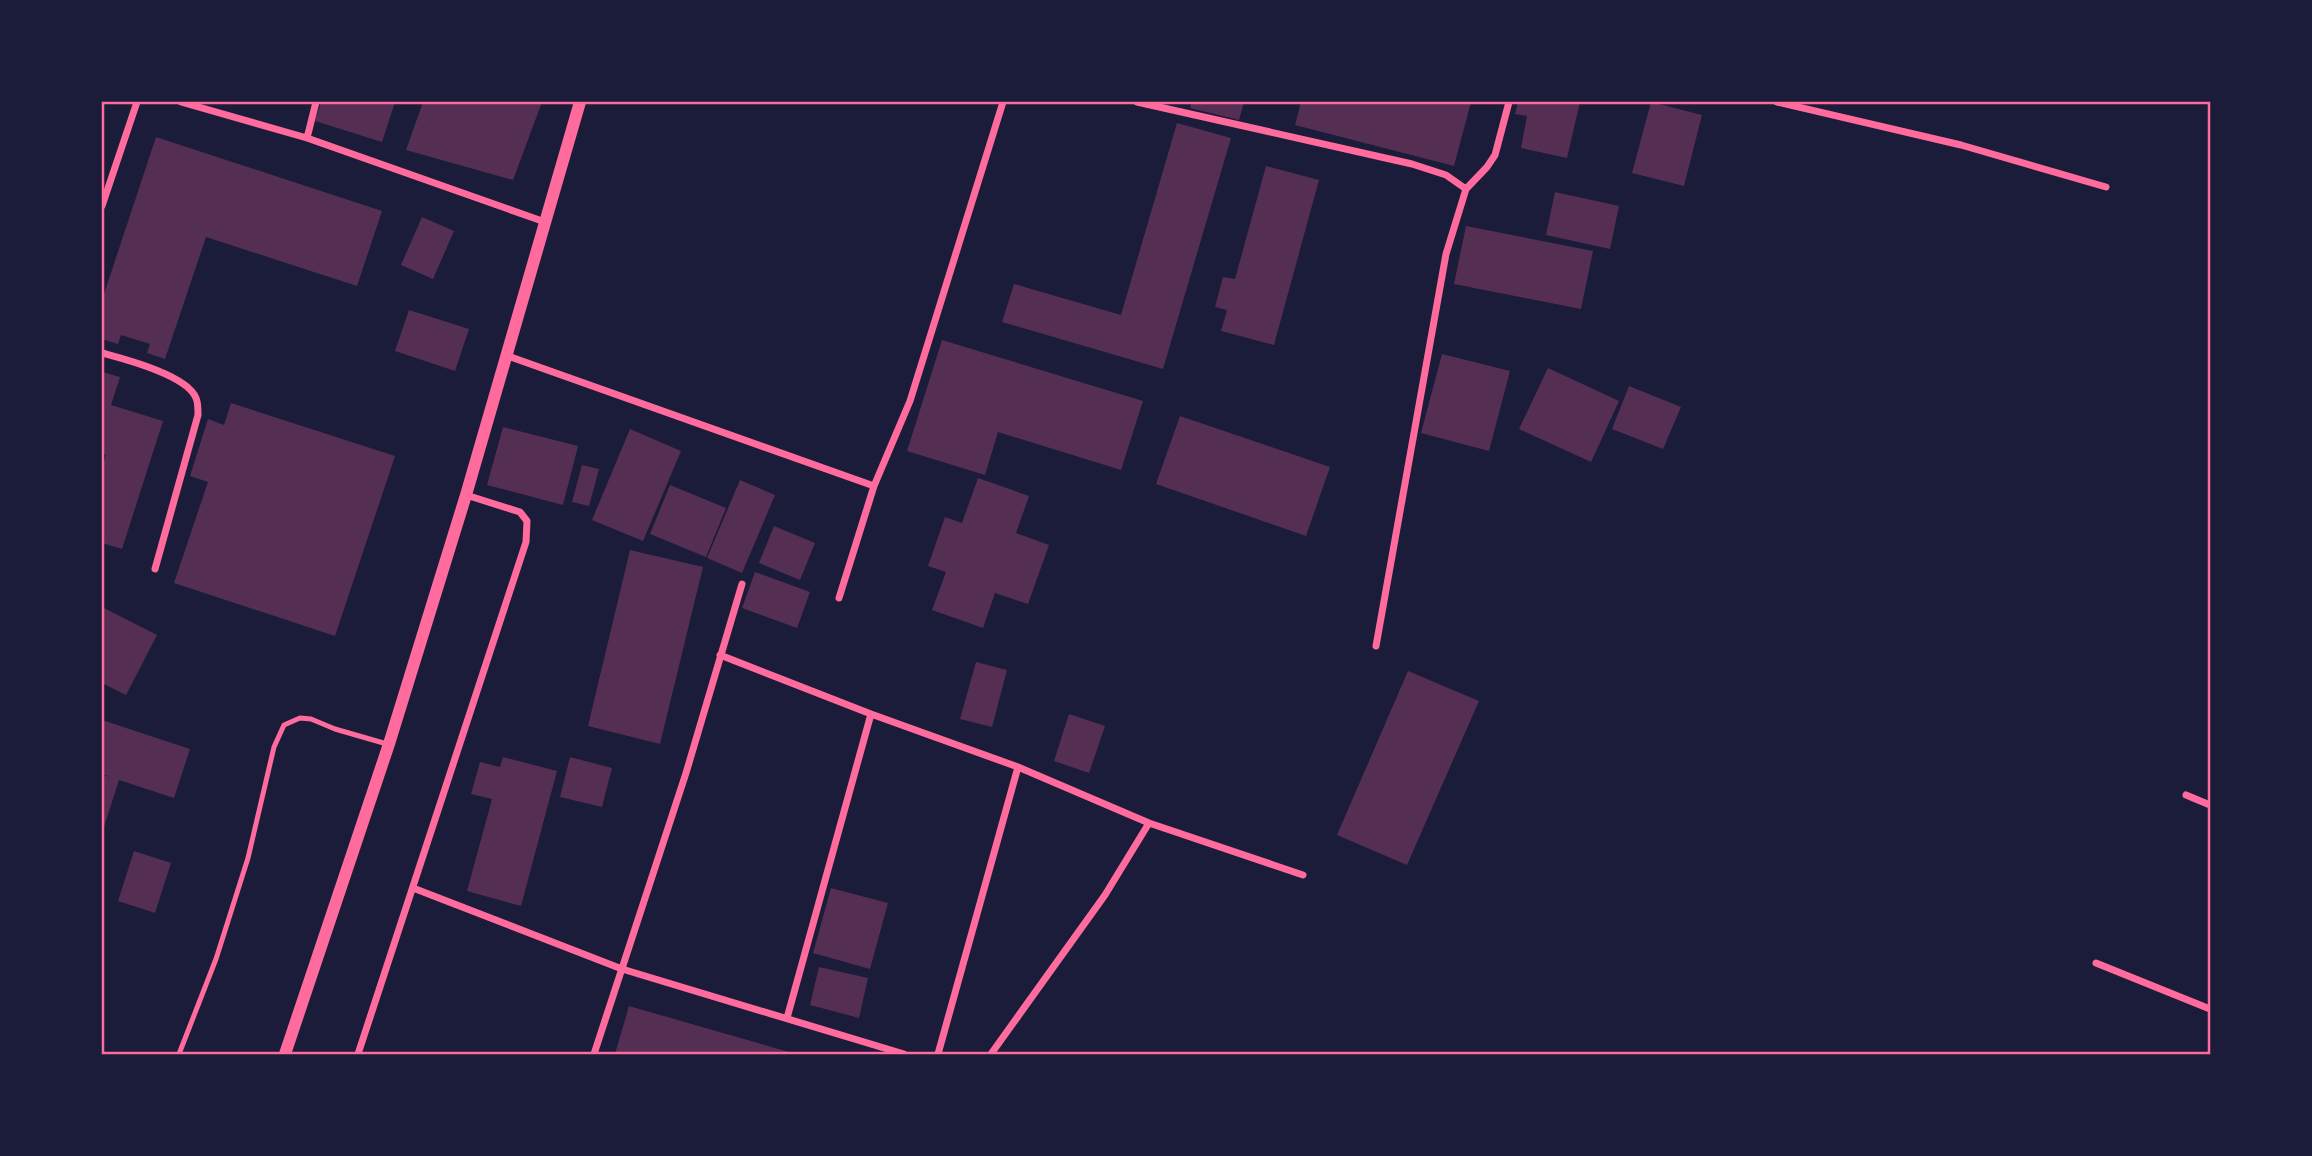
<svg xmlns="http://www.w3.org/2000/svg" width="2312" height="1156" viewBox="0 0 2312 1156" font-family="'IBM Plex Sans',sans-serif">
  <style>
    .building { fill: #542f53 }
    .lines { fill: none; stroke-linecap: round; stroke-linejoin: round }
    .service { stroke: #ff6b9d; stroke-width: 5 }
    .minor { stroke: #ff6b9d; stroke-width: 7 }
    .tertiary { stroke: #ff6b9d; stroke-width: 12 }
    .neatline { fill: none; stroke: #ff6b9d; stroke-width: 2.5 }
  </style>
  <rect width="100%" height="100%" fill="#1b1b3a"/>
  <path class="building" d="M321,102H395L382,142L315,121Z
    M423,102H542L513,180L406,150Z
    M1192,102H1244L1239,120L1190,108Z
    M1301,102H1471L1454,166L1295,125Z
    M1518,102H1580L1567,158L1521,148L1527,116L1515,114Z
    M1651,102L1702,115L1684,186L1632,173Z
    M1177,123L1231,138L1163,369L1002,322L1014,284L1121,315Z
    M156,137L382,211L357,286L206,237L165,359L147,353L150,344L121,335L118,344L102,339V300Z
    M1266,166L1319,180L1274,345L1221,331L1227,310L1215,307L1223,277L1235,279Z
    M1555,192L1619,206L1610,249L1546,235Z
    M422,217L454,231L433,279L401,265Z
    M1466,226L1593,251L1581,309L1454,284Z
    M409,310L469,329L455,371L395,351Z
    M942,340L1143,401L1121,470L998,432L985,475L907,451Z
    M1442,354L1510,371L1489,451L1421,433Z
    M1548,368L1619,401L1591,462L1519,429Z
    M102,372L120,377L111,405L163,421L122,549L102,543V469L106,455L102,453Z
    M1629,386L1681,407L1663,449L1612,429Z
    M231,403L395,456L335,636L174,583L208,482L190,476L208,419L224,425Z
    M1180,416L1330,467L1306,536L1156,484Z
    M503,427L578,446L563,505L487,485Z
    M630,429L681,451L643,541L592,520Z
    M582,465L599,469L589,506L572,502Z
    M978,478L1029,496L1016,533L1049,545L1028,604L995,593L983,628L932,610L946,572L928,566L945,517L962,523Z
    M740,480L775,495L742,573L707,558Z
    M670,485L726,508L706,557L650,534Z
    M774,526L815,543L800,580L759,563Z
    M630,550L703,567L660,744L588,726Z
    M755,572L810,592L797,628L742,608Z
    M102,607L157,635L126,695L102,683Z
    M976,662L1007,670L992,727L960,719Z
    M1408,671L1479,701L1407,865L1337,835Z
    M1069,714L1105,726L1089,773L1054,761Z
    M102,720L190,749L174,798L119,780L102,833V775L111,777L102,774Z
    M503,757L557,771L521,906L467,891L492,799L471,794L480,762L500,767Z
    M570,757L612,768L602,807L560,797Z
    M134,851L171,863L155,913L118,901Z
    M831,888L888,903L870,969L813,953Z
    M819,967L868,978L859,1018L810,1005Z
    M629,1006L796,1054H615Z"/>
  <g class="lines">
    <path class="service" d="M179,1054L216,959L248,858L274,747L284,725L300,718L311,719L335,729L387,744"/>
    <path class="minor" d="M181,102L307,138L545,222
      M1137,102L1412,164L1446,175L1466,189L1446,254L1376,646
      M1777,102L1961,145L2106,187
      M307,138L316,102
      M1466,189L1487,167L1495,155L1509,102
      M102,206L137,102
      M102,353C124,359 187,375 196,398C198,402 198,410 198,415L155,569
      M508,356L874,486
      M839,598L874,486L910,401L1003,102
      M720,655L871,714L1018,767L1149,823L1303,875
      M2186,795L2210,805
      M413,888L622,969L904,1054
      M2096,963L2210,1009
      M787,1018L871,714
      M358,1054L526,542L527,521L520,512L466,495
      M594,1054L686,773L742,584
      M938,1054L1018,767
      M991,1054L1105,895L1149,823"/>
    <path class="tertiary" d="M285,1054L389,744L466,495L580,102"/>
  </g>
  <rect width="2312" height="1156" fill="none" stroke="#1b1b3a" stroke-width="206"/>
  <rect x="103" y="103" width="2106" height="950" class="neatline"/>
</svg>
